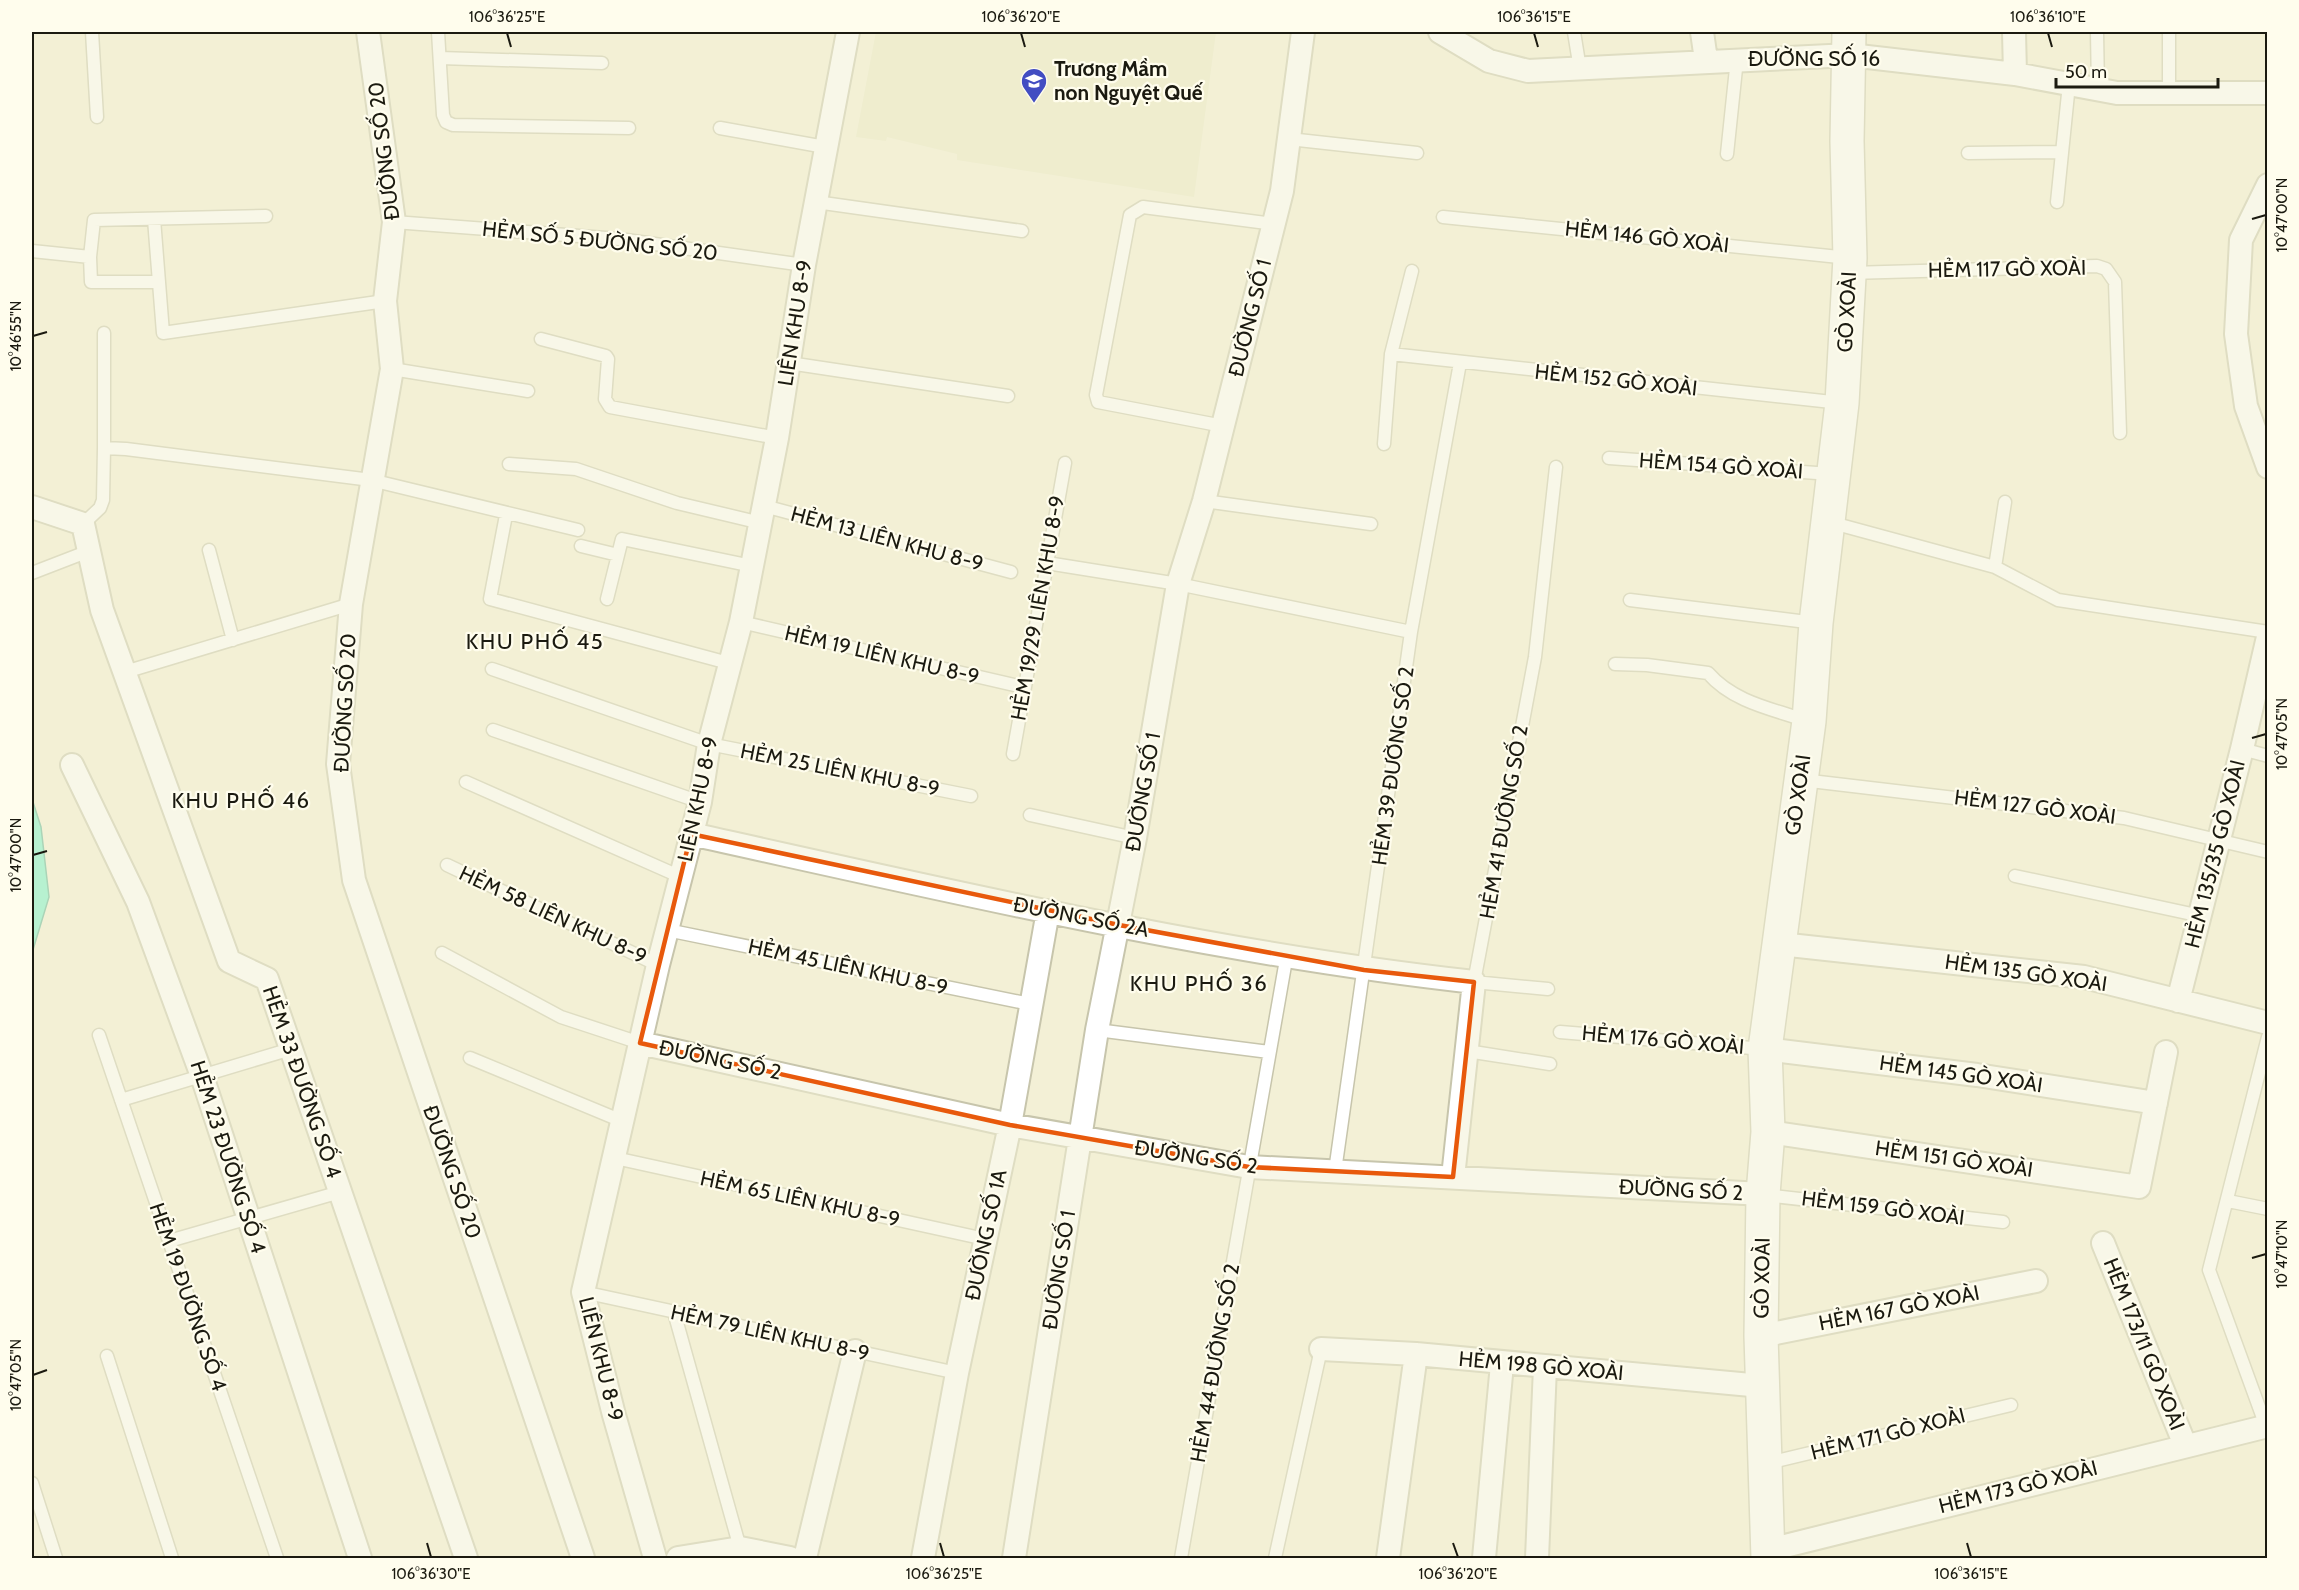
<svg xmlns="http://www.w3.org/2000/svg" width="2299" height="1590" viewBox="0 0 2299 1590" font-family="Cabin,sans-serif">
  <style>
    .built { fill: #ebe8c6 }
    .water { fill: #70f2ca; stroke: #56b192; stroke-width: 1.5 }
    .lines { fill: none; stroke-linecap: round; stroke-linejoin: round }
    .lane-casing { stroke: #c7c5ac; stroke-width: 15 }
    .street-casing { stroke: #c7c5ac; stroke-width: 26 }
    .secondary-casing { stroke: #c7c5ac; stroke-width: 36 }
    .lane { stroke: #fff; stroke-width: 12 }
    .street { stroke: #fff; stroke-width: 22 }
    .secondary { stroke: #fff; stroke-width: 33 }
    .marked { fill: none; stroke: #e8590c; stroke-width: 4.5; stroke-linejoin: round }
    .ticks { fill: none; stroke: #1b1a10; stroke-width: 2 }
    .labels { text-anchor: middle; stroke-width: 4.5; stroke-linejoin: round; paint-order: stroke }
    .street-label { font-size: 21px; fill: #1b1a10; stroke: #fffded }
    .poi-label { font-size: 21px; font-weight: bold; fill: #1b1a10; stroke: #fffded; text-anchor: start }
    .neighbourhood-label { font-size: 22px; letter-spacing: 1.5px; fill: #1b1a10; stroke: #fffded }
    .neatline { fill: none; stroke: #1b1a10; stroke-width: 2 }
    .ticks-label { font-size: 15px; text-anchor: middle; fill: #1b1a10 }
  </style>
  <rect width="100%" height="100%" fill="#f3f0d6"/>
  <path class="built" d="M876,32H1216L1194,197L957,160V154L887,137L886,141L856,137Z"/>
  <path class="water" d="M32,799L41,827L49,897L32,953Z"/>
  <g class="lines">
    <g class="lane-casing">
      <path id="lane" d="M92,32L97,117
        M438,32L443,115L446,122L453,125L629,128
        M1574,32L1580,69
        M2097,32L2098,89
        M440,58L602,63
        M2169,93V32
        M720,128L825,147
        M1289,139L1417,153
        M1968,153L2060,152
        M1727,154L1737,59
        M816,202L1022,231
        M2057,202L2069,84
        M1443,217L1849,258
        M154,219L163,333L385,301
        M394,222L619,239L804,265
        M32,251L90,257
        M1850,273L2097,266L2106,269L2115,282L2120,433
        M159,282H91L90,257L94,220L266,216
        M104,333V448
        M541,339L606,356L608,359L605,399L610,407L777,438
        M1391,354L1841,403
        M789,363L1008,396
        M392,369L528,391
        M1223,426L1098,402L1096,395L1130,215L1143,207L1274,224
        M1384,444L1391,354L1412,271
        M1609,458L1831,474
        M509,464L576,469L677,503L761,523
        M1204,501L1371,524
        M764,506L1011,572
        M506,515L490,599L732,664
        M1829,522L1995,567L2058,600L2268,632
        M83,524L100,508L103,500L104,448L126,449L371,480L578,530
        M581,546L618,555
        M209,550L233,640
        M1047,563L1178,584L1411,632
        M1995,567L2005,502
        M32,573L89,551
        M607,599L622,539L752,566
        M1630,600L1815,623
        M741,622L1023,687
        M1615,664L1647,665L1708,673C1733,702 1772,709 1808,721
        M492,669L709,744L971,796
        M125,672L351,604
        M493,730L700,802
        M2242,749L2268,756
        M1013,754L1065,463
        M1802,780L2124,818L2268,852
        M466,782L681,877
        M1030,815L1135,838
        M447,865L658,965
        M2015,876L2201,916
        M667,930L1030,1004
        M442,953L561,1017L640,1043
        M1548,989L1474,982L1535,657L1556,467
        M1097,1030L1269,1052
        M1560,1032L1764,1049
        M99,1035L277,1558
        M1467,1051L1550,1064
        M470,1058L622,1121
        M121,1100L291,1049
        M615,1158L985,1239
        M1335,1171L1411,632L1460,363
        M1764,1195L2003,1222
        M2228,1201L2268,1209
        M169,1241L340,1192
        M583,1292L957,1373
        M674,1312L740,1548
        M107,1356L172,1558
        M2267,1429L2209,1270L2268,1037
        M1768,1463L2011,1405
        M32,1483L56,1558
        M1181,1558L1287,954
        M1275,1558L1321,1349"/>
    </g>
    <g class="street-casing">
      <path id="street" d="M368,32L394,222L385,301L392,369L351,604L338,764L354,880L583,1558
        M1440,32L1489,61L1528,71L1850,55L2015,74L2117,93H2268
        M1702,32L1706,60
        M2014,32L2015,74
        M2268,185L2241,240L2236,334L2246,406L2268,467
        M32,507L83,524L102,610L229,961L267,979L466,1558
        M72,765L138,902L202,1076L360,1558
        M691,834C950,891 1211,953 1474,982L1453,1177
        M1780,944L2084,977L2268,1023
        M2178,1001L2242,749L2268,637
        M640,1043L1010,1125L1249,1167L1763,1194
        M1765,1049L1977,1075L2156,1103
        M1768,1132L2139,1187L2166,1052
        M2103,1243L2185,1445
        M1761,1336L2036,1281
        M1321,1349L1416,1354L1762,1386
        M1769,1550L2268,1426
        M655,1558L614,1415L583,1292L658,965L700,802L709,744L741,622L777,438L804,265L848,32
        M678,1558L740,1548L790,1558
        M805,1558L855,1351
        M923,1558L957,1373L1010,1125L1048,911
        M1014,1558L1097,1030L1135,838L1178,584L1204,501L1282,191L1303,32
        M1388,1558L1416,1354
        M1484,1558L1502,1364
        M1537,1558L1545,1367"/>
    </g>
    <g class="secondary-casing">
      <path id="secondary" d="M1768,1558L1761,1336L1763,1194L1768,1132L1765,1049L1809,721L1816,623L1842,403L1850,258L1847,141L1849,32"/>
    </g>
    <use href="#lane" class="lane"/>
    <use href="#street" class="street"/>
    <use href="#secondary" class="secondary"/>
  </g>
  <path d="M0 0H2299V1590H0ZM691,834L1119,925L1364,970L1474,982L1453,1177L1249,1167L1010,1125L640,1043Z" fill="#f3f0d6" fill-opacity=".55" fill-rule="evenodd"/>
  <path class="marked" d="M691,834L1119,925L1364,970L1474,982L1453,1177L1249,1167L1010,1125L640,1043Z"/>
  <path class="ticks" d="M507,33L511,47M1021,33L1025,47M1534,33L1538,47M2048,33L2052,47M2252,219L2266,215M33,336L47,332M2252,738L2266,734M33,855L47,851M2252,1258L2266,1254M33,1375L47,1370M427,1543L431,1557M940,1543L944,1557M1453,1543L1458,1557M1967,1543L1971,1557"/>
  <defs>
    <g id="school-pin" transform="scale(1.35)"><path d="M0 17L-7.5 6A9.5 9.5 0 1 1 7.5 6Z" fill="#424dc2" stroke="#fffded"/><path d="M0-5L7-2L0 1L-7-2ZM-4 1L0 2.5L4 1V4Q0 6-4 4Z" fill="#fff"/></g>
  </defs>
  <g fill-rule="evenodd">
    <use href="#school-pin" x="1034" y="81"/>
  </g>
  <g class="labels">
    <g class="street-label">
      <text x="1814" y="66">ĐƯỜNG SỐ 16</text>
      <text transform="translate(384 151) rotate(-97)" y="7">ĐƯỜNG SỐ 20</text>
      <text transform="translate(1647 237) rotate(6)" y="7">HẺM 146 GÒ XOÀI</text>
      <text transform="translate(600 241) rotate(6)" y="7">HẺM SỐ 5 ĐƯỜNG SỐ 20</text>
      <text transform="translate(2007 269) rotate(-1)" y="7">HẺM 117 GÒ XOÀI</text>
      <text transform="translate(1847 312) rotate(-87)" y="7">GÒ XOÀI</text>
      <text transform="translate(1250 318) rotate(-76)" y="7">ĐƯỜNG SỐ 1</text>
      <text transform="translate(795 323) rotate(-81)" y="7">LIÊN KHU 8-9</text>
      <text transform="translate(1616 380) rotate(6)" y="7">HẺM 152 GÒ XOÀI</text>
      <text transform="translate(1721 466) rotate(4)" y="7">HẺM 154 GÒ XOÀI</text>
      <text transform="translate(887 539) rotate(15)" y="7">HẺM 13 LIÊN KHU 8-9</text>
      <text transform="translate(1038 608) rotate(-80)" y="7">HẺM 19/29 LIÊN KHU 8-9</text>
      <text transform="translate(882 655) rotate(13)" y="7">HẺM 19 LIÊN KHU 8-9</text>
      <text transform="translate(345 703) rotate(-87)" y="7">ĐƯỜNG SỐ 20</text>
      <text transform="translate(1393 766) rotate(-82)" y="7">HẺM 39 ĐƯỜNG SỐ 2</text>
      <text transform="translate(840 770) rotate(11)" y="7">HẺM 25 LIÊN KHU 8-9</text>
      <text transform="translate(1143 792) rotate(-80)" y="7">ĐƯỜNG SỐ 1</text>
      <text transform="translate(1798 795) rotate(-82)" y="7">GÒ XOÀI</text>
      <text transform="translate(698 799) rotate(-78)" y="7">LIÊN KHU 8-9</text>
      <text transform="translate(2035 807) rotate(7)" y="7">HẺM 127 GÒ XOÀI</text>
      <text transform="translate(1504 822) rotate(-80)" y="7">HẺM 41 ĐƯỜNG SỐ 2</text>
      <text transform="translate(2215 854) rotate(-76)" y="7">HẺM 135/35 GÒ XOÀI</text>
      <text transform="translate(553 915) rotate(25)" y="7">HẺM 58 LIÊN KHU 8-9</text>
      <text transform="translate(1081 917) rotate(11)" y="7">ĐƯỜNG SỐ 2A</text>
      <text transform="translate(848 967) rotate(12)" y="7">HẺM 45 LIÊN KHU 8-9</text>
      <text transform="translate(2026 973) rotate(8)" y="7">HẺM 135 GÒ XOÀI</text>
      <text transform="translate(1663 1040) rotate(5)" y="7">HẺM 176 GÒ XOÀI</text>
      <text transform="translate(720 1060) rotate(12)" y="7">ĐƯỜNG SỐ 2</text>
      <text transform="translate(1961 1074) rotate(8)" y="7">HẺM 145 GÒ XOÀI</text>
      <text transform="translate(302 1082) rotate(71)" y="7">HẺM 33 ĐƯỜNG SỐ 4</text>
      <text transform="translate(228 1157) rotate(72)" y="7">HẺM 23 ĐƯỜNG SỐ 4</text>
      <text transform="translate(1196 1157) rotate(9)" y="7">ĐƯỜNG SỐ 2</text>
      <text transform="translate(1954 1159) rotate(8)" y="7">HẺM 151 GÒ XOÀI</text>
      <text transform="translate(452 1172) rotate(71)" y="7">ĐƯỜNG SỐ 20</text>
      <text transform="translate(1681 1190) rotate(3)" y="7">ĐƯỜNG SỐ 2</text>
      <text transform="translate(800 1199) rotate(12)" y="7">HẺM 65 LIÊN KHU 8-9</text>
      <text transform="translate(1883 1208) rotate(7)" y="7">HẺM 159 GÒ XOÀI</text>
      <text transform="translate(986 1235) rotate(-78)" y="7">ĐƯỜNG SỐ 1A</text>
      <text transform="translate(1059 1270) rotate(-81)" y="7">ĐƯỜNG SỐ 1</text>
      <text transform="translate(1762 1278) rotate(-89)" y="7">GÒ XOÀI</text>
      <text transform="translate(188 1297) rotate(71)" y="7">HẺM 19 ĐƯỜNG SỐ 4</text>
      <text transform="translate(1899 1308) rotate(-11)" y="7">HẺM 167 GÒ XOÀI</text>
      <text transform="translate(770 1333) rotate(12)" y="7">HẺM 79 LIÊN KHU 8-9</text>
      <text transform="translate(2144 1344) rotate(68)" y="7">HẺM 173/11 GÒ XOÀI</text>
      <text transform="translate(601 1359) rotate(76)" y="7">LIÊN KHU 8-9</text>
      <text transform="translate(1215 1363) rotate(-80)" y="7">HẺM 44 ĐƯỜNG SỐ 2</text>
      <text transform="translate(1541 1366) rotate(5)" y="7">HẺM 198 GÒ XOÀI</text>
      <text transform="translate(1888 1434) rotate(-14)" y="7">HẺM 171 GÒ XOÀI</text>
      <text transform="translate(2018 1487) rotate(-14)" y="7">HẺM 173 GÒ XOÀI</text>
    </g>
    <g class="poi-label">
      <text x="1054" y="76">Trương Mầm<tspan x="1054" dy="24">non Nguyệt Quế</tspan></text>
    </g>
    <g class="neighbourhood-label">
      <text x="535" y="649">KHU PHỐ 45</text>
      <text x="241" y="808">KHU PHỐ 46</text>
      <text x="1199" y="991">KHU PHỐ 36</text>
    </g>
  </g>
  <rect width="2299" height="1590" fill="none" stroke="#fffded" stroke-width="66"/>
  <path d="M2056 78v9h162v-9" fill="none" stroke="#1b1a10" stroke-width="3"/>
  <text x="2065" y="78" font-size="18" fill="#1b1a10" stroke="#fffded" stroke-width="4.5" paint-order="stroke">50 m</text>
  <rect x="33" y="33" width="2233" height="1524" class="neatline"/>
  <g class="ticks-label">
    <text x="507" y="22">106°36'25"E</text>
    <text x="1021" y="22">106°36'20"E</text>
    <text x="1534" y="22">106°36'15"E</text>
    <text x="2048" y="22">106°36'10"E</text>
    <text transform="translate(2282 215) rotate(-90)" y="5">10°47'00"N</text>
    <text transform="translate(16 336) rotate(-90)" y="5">10°46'55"N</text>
    <text transform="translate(2282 734) rotate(-90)" y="5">10°47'05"N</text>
    <text transform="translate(16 855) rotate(-90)" y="5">10°47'00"N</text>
    <text transform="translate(2282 1254) rotate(-90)" y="5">10°47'10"N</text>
    <text transform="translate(16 1375) rotate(-90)" y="5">10°47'05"N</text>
    <text x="431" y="1579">106°36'30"E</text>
    <text x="944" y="1579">106°36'25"E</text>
    <text x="1458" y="1579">106°36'20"E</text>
    <text x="1971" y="1579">106°36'15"E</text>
  </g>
</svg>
